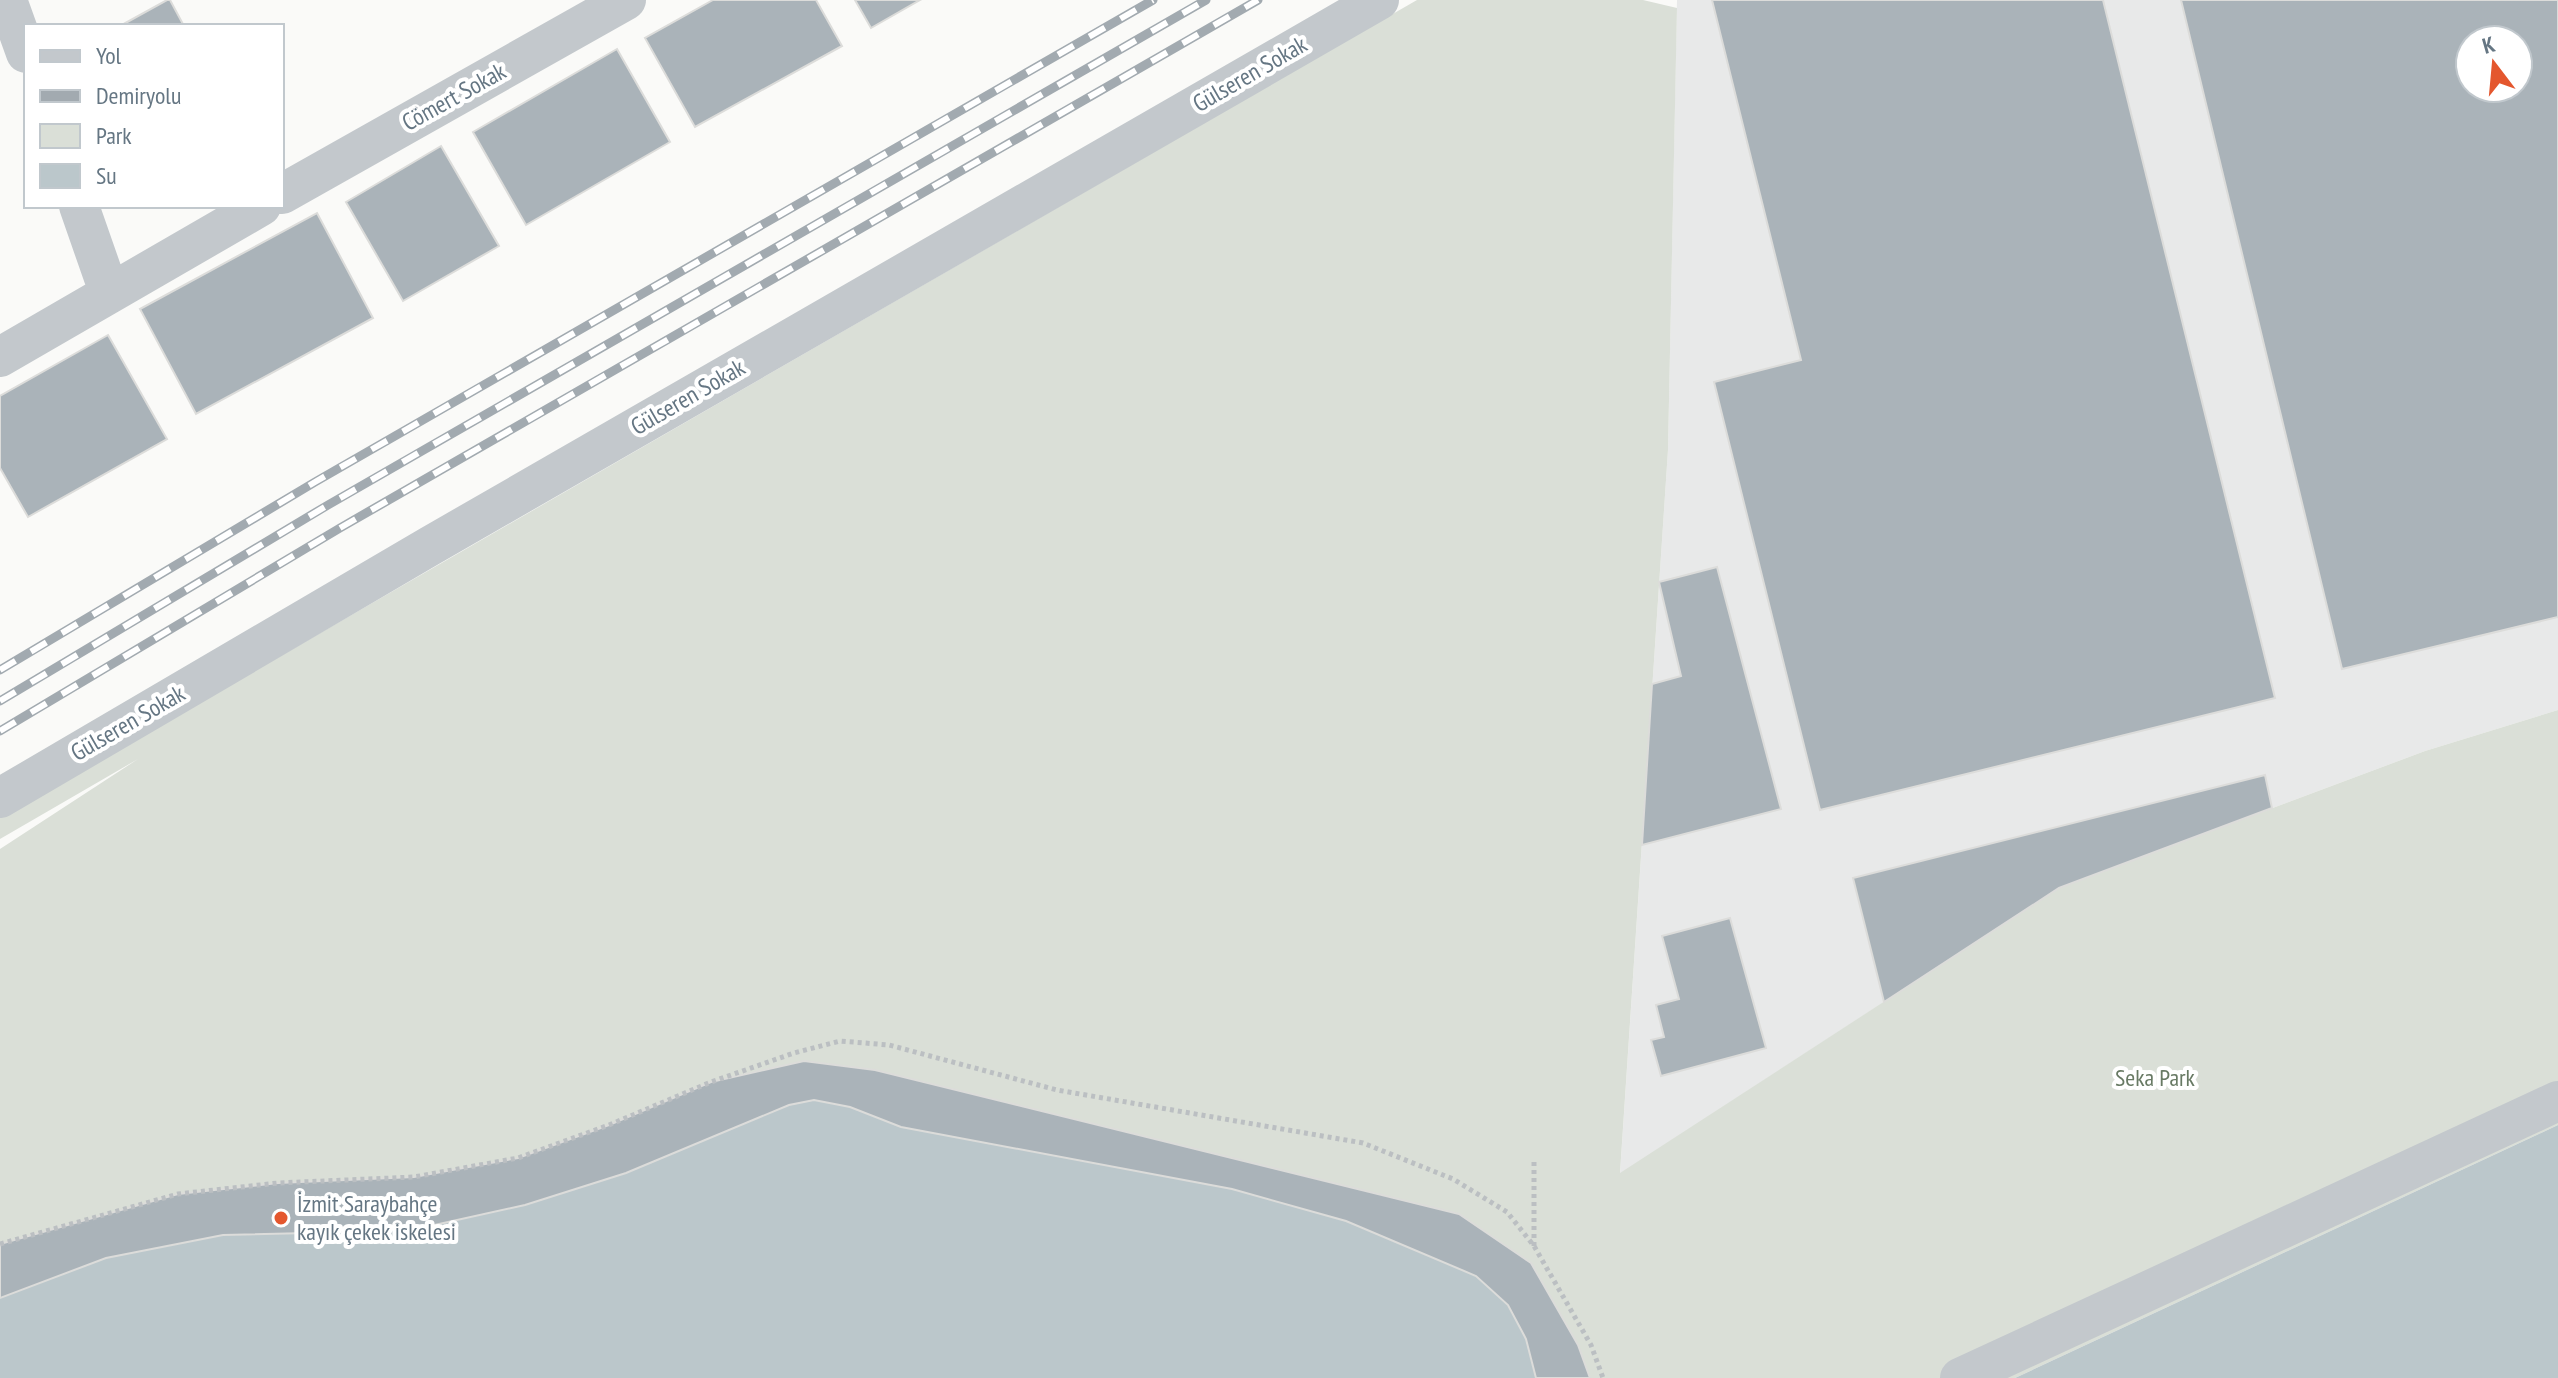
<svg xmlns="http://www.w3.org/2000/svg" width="2558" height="1378" viewBox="0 0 2558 1378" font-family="'PT Sans Narrow',sans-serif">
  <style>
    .built { fill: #e8e9e9; fill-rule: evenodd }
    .green { fill: #dadfd7 }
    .water { fill: #bbc7cb }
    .building { fill: #aab3b9; stroke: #dcdcda; stroke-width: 2; fill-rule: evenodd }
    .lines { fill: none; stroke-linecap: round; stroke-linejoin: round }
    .path { stroke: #bbbfc2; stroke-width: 5; stroke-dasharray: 4 4; stroke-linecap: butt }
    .street { stroke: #c3c8cc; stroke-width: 40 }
    .rail-casing { stroke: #a2aab0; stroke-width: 9 }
    .rail { stroke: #fff; stroke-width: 6; stroke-dasharray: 18; stroke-linecap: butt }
    .poi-dot { fill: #e4572e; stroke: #fff; stroke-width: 3 }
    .labels { text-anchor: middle; stroke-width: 8; stroke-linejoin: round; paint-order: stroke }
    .street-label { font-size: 24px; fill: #657683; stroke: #fff }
    .park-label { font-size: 24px; fill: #687a64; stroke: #fff }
    .poi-label { font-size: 24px; fill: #657683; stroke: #fff; text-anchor: start }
  </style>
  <rect width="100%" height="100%" fill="#fafaf8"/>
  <path class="built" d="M1677,0H2558V710L2425,751L2059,888L1620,1174L1668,450ZM2470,40H2518V88H2470Z"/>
  <path class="green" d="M1417,0H1643L1677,8L1668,450L1620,1173L2059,888L2425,751L2558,710V1125L2015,1378H1536L1508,1306L1476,1276L1346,1221L1232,1189L789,1105L642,1166L525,1205L429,1226L352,1232L39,1281L0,1298V849L138,759L0,839V818Z"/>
  <path class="water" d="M814,1100L850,1107L902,1127L1232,1189L1346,1221L1476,1276L1508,1305L1526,1339L1536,1378H0V1298L106,1258L223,1235L352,1232L429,1226L525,1205L626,1173L789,1105Z
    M2558,1125V1378H2015Z"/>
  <path class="building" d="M167,0H170L184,26H120Z
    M713,0H816L842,46L695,127L645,38Z
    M855,0H920L871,28Z
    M1712,0H2103L2275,698L1820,810L1714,382L1801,360Z
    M2181,0H2558V617L2342,669ZM2470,40H2518V88H2470Z
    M617,49L670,142L526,225L473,132Z
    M441,146L499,246L403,301L346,202Z
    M317,213L373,318L196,414L140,309Z
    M108,335L167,439L28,517L0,468V396Z
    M1717,567L1781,809L1642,845L1652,684L1681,676L1659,582Z
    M2265,775L2272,808L2059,888L1884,1002L1853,878Z
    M1730,918L1766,1048L1661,1076L1651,1040L1664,1037L1656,1005L1679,999L1662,936Z
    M804,1061L875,1070L1459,1214L1531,1263L1578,1345L1590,1378H1536L1526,1339L1508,1305L1476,1276L1346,1221L1232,1189L901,1127L850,1107L814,1100L789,1105L626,1173L525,1205L430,1226L352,1232L223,1235L106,1258L0,1298V1244L178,1194L278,1183L414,1177L518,1158L609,1125L711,1082Z"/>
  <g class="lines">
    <path class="path" d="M0,1244L178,1194L278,1183L414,1177L518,1158L609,1125L711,1082L794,1053L840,1041L889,1045L1057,1090L1363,1143L1453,1179L1507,1212L1534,1246L1591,1345L1603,1378
      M1534,1246V1160"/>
    <path class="street" d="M7,0L26,53
      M282,194L626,0
      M79,206L109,292
      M0,357L261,206
      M0,798L430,546L1379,0
      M1960,1378L2558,1101"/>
    <g class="rail-casing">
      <path id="rail" d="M0,670L315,482L1153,0
        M0,701L328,505L1206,0
        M0,731L340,528L1258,0"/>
    </g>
    <use href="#rail" class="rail"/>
  </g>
  <circle class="poi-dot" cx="281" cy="1218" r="8"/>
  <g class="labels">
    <g class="street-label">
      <text transform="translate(1250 74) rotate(-30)" y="8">Gülseren Sokak</text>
      <text transform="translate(454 97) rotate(-29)" y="8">Cömert Sokak</text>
      <text transform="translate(688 397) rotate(-30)" y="8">Gülseren Sokak</text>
      <text transform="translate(128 723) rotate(-30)" y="8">Gülseren Sokak</text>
    </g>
    <g class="park-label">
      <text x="2155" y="1086">Seka Park</text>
    </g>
    <g class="poi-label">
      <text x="297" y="1212">İzmit Saraybahçe<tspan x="297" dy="28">kayık çekek iskelesi</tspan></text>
    </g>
  </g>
  <rect x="24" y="24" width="260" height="184" fill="#ffffff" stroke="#c1c8cd" stroke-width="2"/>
  <rect x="40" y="50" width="40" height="12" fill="#c3c8cc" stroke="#c1c8cd" stroke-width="2"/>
  <text x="96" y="64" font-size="24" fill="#657683">Yol</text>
  <rect x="40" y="90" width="40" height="12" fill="#a2aab0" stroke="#c1c8cd" stroke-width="2"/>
  <text x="96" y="104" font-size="24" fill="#657683">Demiryolu</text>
  <rect x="40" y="124" width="40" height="24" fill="#dadfd7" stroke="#c1c8cd" stroke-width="2"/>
  <text x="96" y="144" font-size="24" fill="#657683">Park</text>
  <rect x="40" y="164" width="40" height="24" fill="#bbc7cb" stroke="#c1c8cd" stroke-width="2"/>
  <text x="96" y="184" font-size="24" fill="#657683">Su</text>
  <g transform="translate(2494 64) rotate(344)"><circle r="38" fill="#ffffff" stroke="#c1c8cd" stroke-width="2"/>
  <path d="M0-6L14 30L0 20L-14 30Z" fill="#e4572e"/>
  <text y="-12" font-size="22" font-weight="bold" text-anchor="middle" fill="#657683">K</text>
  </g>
</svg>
